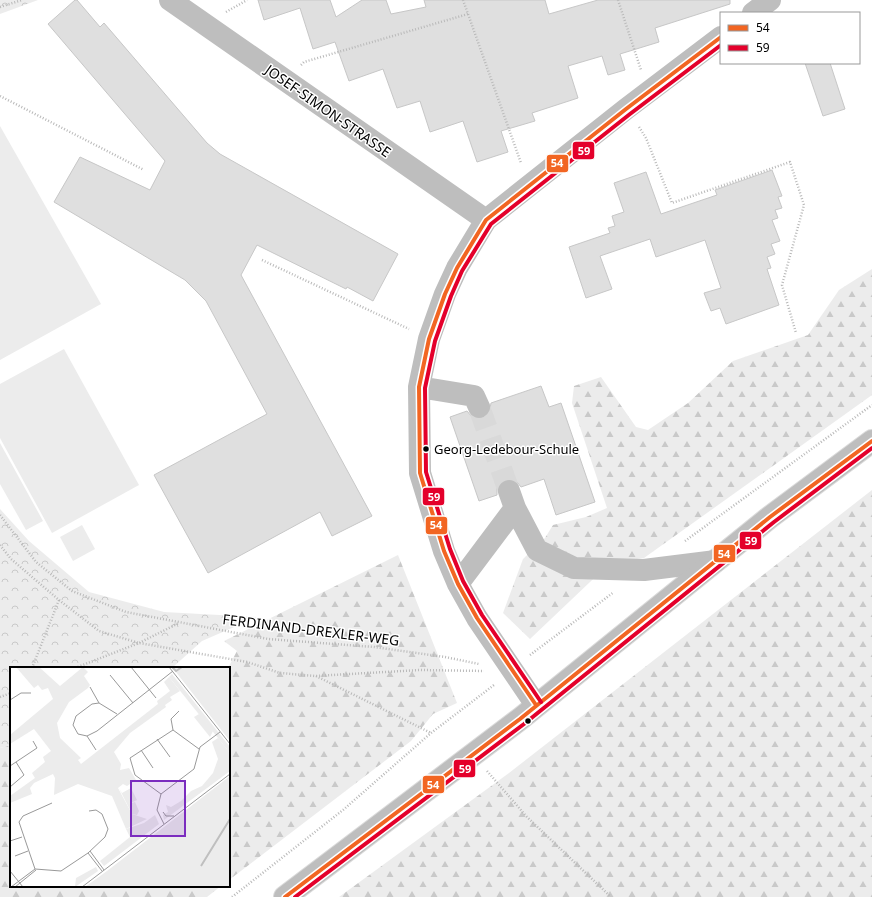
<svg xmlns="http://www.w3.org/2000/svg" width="872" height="897" viewBox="0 0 872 897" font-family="'Noto Sans',sans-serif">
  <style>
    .forest { fill: url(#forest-firs) }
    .park { fill: url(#park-crowns) }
    .pitch { fill: #ececec }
    .building { fill: #dfdfdf; stroke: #c7c7c7 }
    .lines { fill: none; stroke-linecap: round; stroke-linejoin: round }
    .minor-tunnel { stroke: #d9d9d9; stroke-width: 22; stroke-dasharray: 22 11; stroke-linecap: butt }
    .major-casing { stroke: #dbdbdb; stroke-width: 24 }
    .path { stroke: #b9b9b9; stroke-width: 2.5; stroke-dasharray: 1 2; stroke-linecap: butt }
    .minor { stroke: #bebebe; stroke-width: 22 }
    .major { stroke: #bebebe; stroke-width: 22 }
    .bus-1-casing { stroke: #fff; stroke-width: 7 }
    .bus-2-casing { stroke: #fff; stroke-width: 7 }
    .bus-1 { stroke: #f26522; stroke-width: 4 }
    .bus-2 { stroke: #e4002b; stroke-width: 4 }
    .bus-dot { fill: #000; stroke: #fff; stroke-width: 1.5 }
    .labels { text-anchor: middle; stroke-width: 3; stroke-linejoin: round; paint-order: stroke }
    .bus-label { font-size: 13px; fill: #000; stroke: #fff; text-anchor: start }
    .street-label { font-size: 14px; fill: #000; stroke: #fff }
    .inset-river { fill: none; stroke: #bfbfbf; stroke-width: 2 }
    .inset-road { fill: none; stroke: #999; stroke-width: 1 }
    .view { fill: #7b2cbf; fill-opacity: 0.15; stroke: #7b2cbf; stroke-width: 2 }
    .inset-edge { fill: none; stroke: #000; stroke-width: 2 }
    .line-badge { stroke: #fff; stroke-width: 1.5 }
    .badge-label { font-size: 11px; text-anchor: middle; font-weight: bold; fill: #fff }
  </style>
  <defs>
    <pattern id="forest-firs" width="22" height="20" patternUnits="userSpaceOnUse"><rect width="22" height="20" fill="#ececec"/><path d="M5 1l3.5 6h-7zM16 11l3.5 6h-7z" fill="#c9c9c9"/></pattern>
    <pattern id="park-crowns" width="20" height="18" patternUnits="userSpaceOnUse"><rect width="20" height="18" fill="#ececec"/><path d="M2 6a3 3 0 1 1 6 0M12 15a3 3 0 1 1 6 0" fill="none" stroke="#c9c9c9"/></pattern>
  </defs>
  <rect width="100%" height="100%" fill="#fff"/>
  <path class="forest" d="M872,269V395L644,558L610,563L530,639L503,613L523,559L545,538L553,525L586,517L607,508L572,403L574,386L601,377L636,427L648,430L688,403L733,361L808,335L839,290Z
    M872,490V897H339L509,773Z
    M398,555L457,703L433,714L411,741L229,880L228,668L237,651L224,641Z
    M11,745V886H221L207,897H0V748Z"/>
  <path class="park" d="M0,0H38L0,14Z
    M0,509L29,541L89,592L164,612L257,617L202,641L172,668H11V745L0,748Z"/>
  <path class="pitch" d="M0,126L101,304L0,360Z
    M64,349L139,485L52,533L0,438V384Z
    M0,443L43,521L26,530L0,484Z
    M82,525L95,549L73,561L60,537Z"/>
  <path class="building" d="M75,0H77L100,27L104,23L207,143L220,154L398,254L373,301L347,287L346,289L257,245L241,275L372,516L332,536L320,512L208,573L154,475L267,414L206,301L185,280L54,202L80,157L150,190L165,161L48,24Z
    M258,0H330L336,17L362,0H386L391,14L426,7L424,0H545L549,14L598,0H730V4L655,28L659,42L620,54L625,70L608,75L602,56L568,66L578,98L532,113L535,121L501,131L508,152L477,162L463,121L430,132L420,101L397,108L383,69L349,81L335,42L313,49L300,8L264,20Z
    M805,63H830L845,109L823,116Z
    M772,170L782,196L778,197L782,208L775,210L778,218L772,220L780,241L771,244L775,254L767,257L771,268L767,269L779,305L726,324L720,308L711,311L704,293L721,288L705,240L656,257L650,239L600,256L612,289L586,298L569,247L610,233L608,228L615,226L612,216L624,212L614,183L646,172L661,214L717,195L715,190Z
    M541,386L549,407L561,403L595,502L556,515L544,479L521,487L517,482L511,479H504L499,483L497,489V495L479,501L450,417L467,411L472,417L478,419L484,418L489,414L491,403Z"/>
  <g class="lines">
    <path class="minor-tunnel" d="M479,407L509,491"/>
    <g class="major-casing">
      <path id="major" d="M285,897L520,719L770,517L872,441"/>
    </g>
    <path class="path" d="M463,0L521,163
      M618,0L641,70
      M0,7L22,0
      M226,12L247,0
      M301,65L304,62L468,14
      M0,96L144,170
      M639,127L646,138L672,203L790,162L804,205L782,285L796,333
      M262,260L409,329
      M0,515L36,562L72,591L126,612L268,639L374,647L445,657L479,664
      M685,541L872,405
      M0,545L11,559L59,600L99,631L139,643L247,662L280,673L315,676L420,670L484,671
      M530,655L614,592
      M32,668L59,600
      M75,668L139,643L179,623
      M316,676L431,733
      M0,697L11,693
      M487,771L527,817L611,897
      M232,897L343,810L431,733L494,685"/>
    <path class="minor" d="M170,0L486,220
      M753,13L770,0
      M419,387L474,396L479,407
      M515,508L537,550L574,568L644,570L716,561
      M458,584L515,508L509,491
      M536,705L477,618L458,584L444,551L420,473L419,387L429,339L445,294L457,268L486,220L626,109L721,37"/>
    <use href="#major" class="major"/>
    <g class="bus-1-casing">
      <path id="bus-1" d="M536,705L477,618L458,584L444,551L420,473L419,387L429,339L445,294L457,268L486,220L626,109L721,37
        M285,897L520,719L770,517L872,441"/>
    </g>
    <g class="bus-2-casing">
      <path id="bus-2" d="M541,702L482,615L463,581L450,549L426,472L425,388L435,341L451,296L462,271L491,224L630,114L721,45
        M295,897L524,724L774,522L872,448"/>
    </g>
    <use href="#bus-1" class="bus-1"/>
    <use href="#bus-2" class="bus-2"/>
  </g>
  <g class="bus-dot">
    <circle cx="426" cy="449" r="3.5"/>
    <circle cx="528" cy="721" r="3.5"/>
  </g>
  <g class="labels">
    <g class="bus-label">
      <text x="434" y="454">Georg-Ledebour-Schule</text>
    </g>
    <g class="street-label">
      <text transform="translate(328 111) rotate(35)" y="5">JOSEF-SIMON-STRASSE</text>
      <text transform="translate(311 630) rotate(7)" y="5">FERDINAND-DREXLER-WEG</text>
    </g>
  </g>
  <g transform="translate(10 667)">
    <rect width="220" height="220" fill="#fff"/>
    <path d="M162,7L220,80V86L159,10Z" fill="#ececec"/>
    <path d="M162,0H220V74ZM189,47L203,64L200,70L184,50ZM208,71L220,86V104L154,153L153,148L158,145L156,138L161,140L171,134L181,124L192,119L203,106L208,92L202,75ZM220,109V220H75L97,204ZM145,148L149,157L94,199L90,194L120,170L116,162L134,156ZM86,200L88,204L65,220L66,211Z" fill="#ececec"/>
    <path d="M6,0H29L50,19L73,0L78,5L74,9L80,18L78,21L59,35L47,56L50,71L71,91L68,93L71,97L148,37L147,34L160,24L154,15L159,10L170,24L160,30L162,33L155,38L156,40L120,66L104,85L111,97L110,103L119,101L126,113L117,119L113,117L108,121L122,147L137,152L116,162L102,129L68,117L44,128L45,111L43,107L24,116L20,121L22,127L0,136V129L25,111L22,106L35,95L33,90L41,84L24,62L0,77V68L43,32L38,21L32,23L28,18L24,21Z" fill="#ececec"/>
    <path d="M109,121L112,126L121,121L127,133L119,137L125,135L129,144L127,148L122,147Z" fill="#ececec"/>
    <path class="inset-river" d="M162,0L166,4L172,0M191,199L220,152"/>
    <path class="inset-road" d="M121,0L146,31M159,0L220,77M100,8L123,36M80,20L89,36L107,47M0,33L11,26H21M89,36L82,37L66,49L63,58L68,67L77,69L87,64L163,4M163,63L161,52L169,44M77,69L86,83M147,72L160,90M131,83L143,101M0,99L27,81L23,74M0,120L14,108L6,95M151,127L125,108L120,91L163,63L189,82M153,145L156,149H164M154,157L147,143L151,127L184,102L190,80L210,65M0,174L12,170M80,184L94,203M78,186L92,204M5,189L18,184M25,202L51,204L78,186L95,170L98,162L92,147L86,143L79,144M25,202L9,155L13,149L42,136M0,204L13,220M1,220L25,202M5,220L26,203M72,220L220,107"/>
    <path class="view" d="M121,114H175V169H121Z"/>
    <rect width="220" height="220" class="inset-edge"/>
  </g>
  <g class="line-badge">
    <rect x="572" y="141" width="23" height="19" rx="4" fill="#e4002b"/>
    <rect x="546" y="154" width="23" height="19" rx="4" fill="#f26522"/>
    <rect x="422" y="487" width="23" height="19" rx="4" fill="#e4002b"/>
    <rect x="425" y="516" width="23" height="19" rx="4" fill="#f26522"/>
    <rect x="739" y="531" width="23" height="19" rx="4" fill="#e4002b"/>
    <rect x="713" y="544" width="23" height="19" rx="4" fill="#f26522"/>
    <rect x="453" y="759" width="23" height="19" rx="4" fill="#e4002b"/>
    <rect x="422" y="775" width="23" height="19" rx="4" fill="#f26522"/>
  </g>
  <g class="badge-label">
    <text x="584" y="155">59</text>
    <text x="557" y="167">54</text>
    <text x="434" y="501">59</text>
    <text x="436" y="529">54</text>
    <text x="751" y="545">59</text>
    <text x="724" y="558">54</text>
    <text x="465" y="773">59</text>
    <text x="433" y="789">54</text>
  </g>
  <rect x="720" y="12" width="140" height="52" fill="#ffffff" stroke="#999999"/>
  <rect x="728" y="25" width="20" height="6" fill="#f26522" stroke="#999999"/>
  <text x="756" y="32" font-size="12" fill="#000000">54</text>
  <rect x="728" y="45" width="20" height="6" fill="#e4002b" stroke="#999999"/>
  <text x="756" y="52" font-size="12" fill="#000000">59</text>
</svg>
